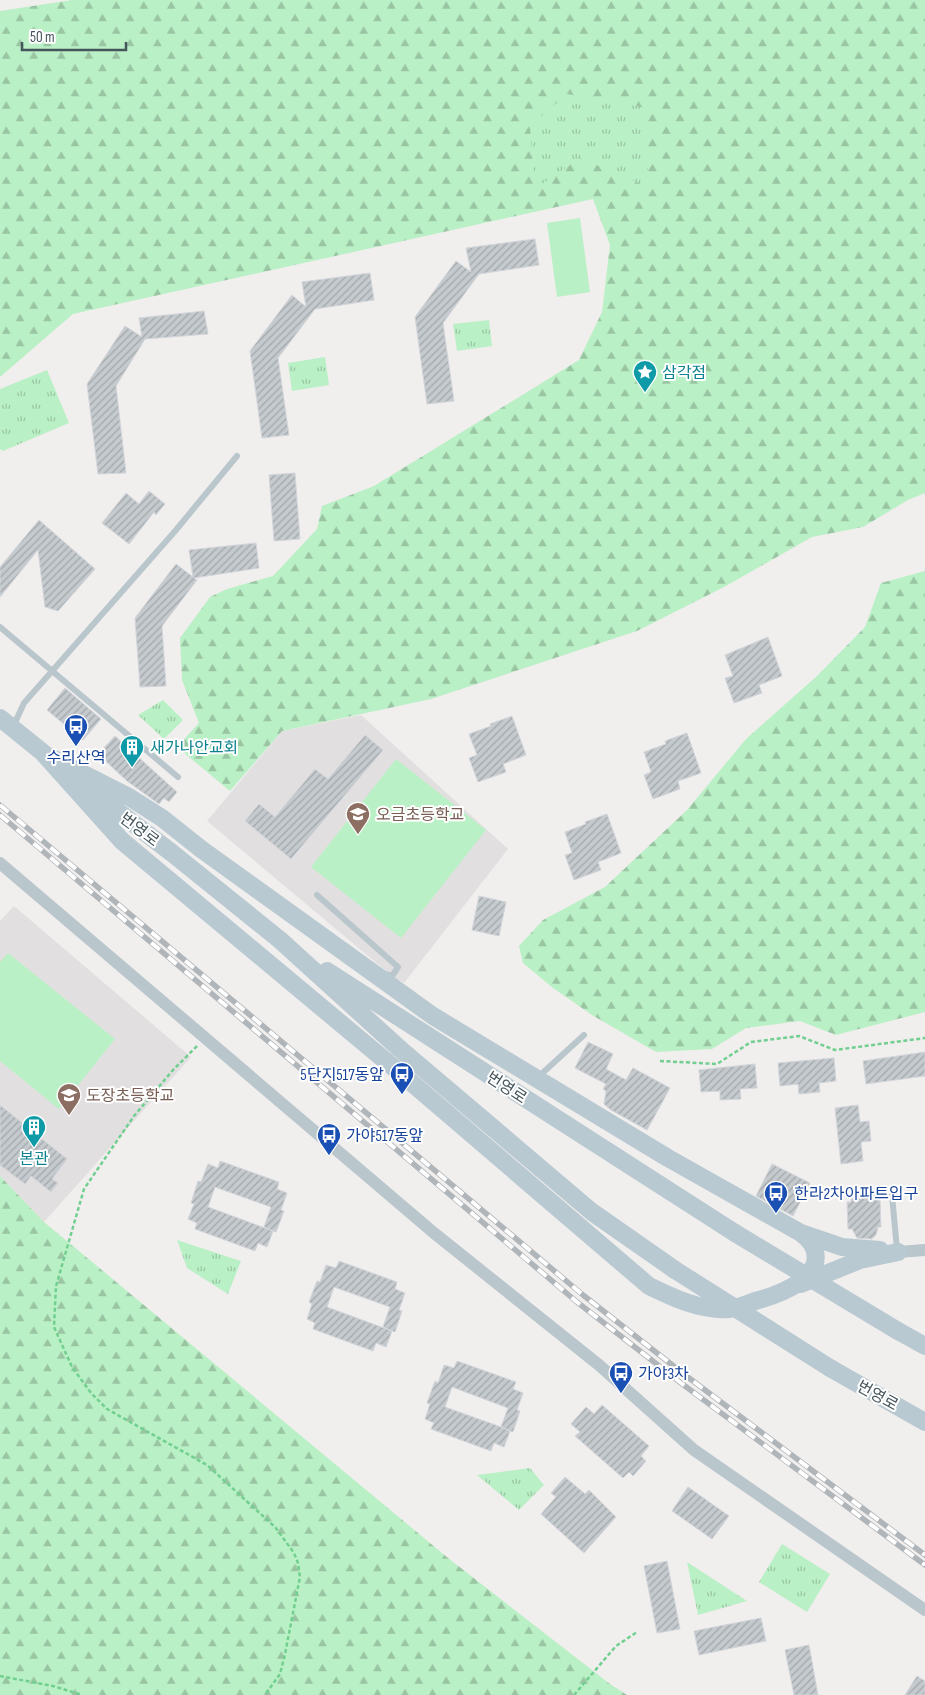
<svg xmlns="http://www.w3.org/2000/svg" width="925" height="1695" viewBox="0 0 925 1695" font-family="'Sofia Sans Condensed','Noto Sans KR',sans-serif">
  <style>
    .education { fill: #e2dfe0 }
    .grass { fill: #baf0c5 }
    .forest { fill: url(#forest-firs) }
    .park { fill: url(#park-tufts) }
    .building { fill: url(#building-hatch); stroke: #d2d5da; fill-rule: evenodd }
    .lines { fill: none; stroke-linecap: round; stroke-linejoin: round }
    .path { stroke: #71cf90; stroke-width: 2.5; stroke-dasharray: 4 2.5; stroke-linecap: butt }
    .lane { stroke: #b9c6cc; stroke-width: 6 }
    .street { stroke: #b9c6cc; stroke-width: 12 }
    .secondary { stroke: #b9c9d1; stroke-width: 18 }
    .rail-casing { stroke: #b0b5b9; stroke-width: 5.5 }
    .rail { stroke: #fff; stroke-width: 4; stroke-dasharray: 11; stroke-linecap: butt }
    .secondary-bridge { stroke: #b9c9d1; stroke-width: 18 }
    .labels { text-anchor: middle; stroke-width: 4; stroke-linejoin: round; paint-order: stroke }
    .culture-label { font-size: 16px; fill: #0d838f; stroke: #fff; text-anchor: start }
    .transit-label { font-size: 16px; fill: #164399; stroke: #fff; text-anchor: start }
    .education-label { font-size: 16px; fill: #785e54; stroke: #fff; text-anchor: start }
    .street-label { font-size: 16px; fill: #45555c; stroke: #fff }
  </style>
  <defs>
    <pattern id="forest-firs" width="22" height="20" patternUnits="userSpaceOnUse" patternTransform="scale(1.25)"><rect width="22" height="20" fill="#baf0c5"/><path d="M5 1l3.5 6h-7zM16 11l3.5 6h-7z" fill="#99c5a3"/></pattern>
    <pattern id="park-tufts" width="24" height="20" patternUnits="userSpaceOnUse" patternTransform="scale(1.25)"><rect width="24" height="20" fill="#baf0c5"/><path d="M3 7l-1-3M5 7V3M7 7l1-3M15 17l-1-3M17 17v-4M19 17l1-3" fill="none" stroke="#99c5a3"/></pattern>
    <pattern id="building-hatch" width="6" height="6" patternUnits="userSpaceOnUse" patternTransform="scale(1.25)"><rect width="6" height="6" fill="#c5cace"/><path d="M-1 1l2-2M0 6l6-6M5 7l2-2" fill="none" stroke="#a2a7aa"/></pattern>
  </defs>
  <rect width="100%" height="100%" fill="#f1eeee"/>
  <path class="education" d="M361,715L508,849L404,983L392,976L207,821L282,731Z
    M14,906L191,1057L44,1222L0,1176V921Z"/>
  <path class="grass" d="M580,218L590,292L557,297L547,223Z
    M396,759L486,830L401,938L311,867Z
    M8,953L115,1039L59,1109L0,1061V962Z"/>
  <path class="forest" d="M72,0H925V493L908,500L863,527L812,537L726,586L637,631L431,699L282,731L230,791L177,747L199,723L182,680L180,638L210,597L227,589L273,576L317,529L322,506L374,486L579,360L602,312L610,245L593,199L73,314L0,377V11Z
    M925,571V1012L836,1035L800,1021L746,1028L712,1049L656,1052L592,1015L553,988L523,963L519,946L543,920L605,887L687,810L746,739L817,676L865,627L881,583Z
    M0,1176L44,1222L448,1558L610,1684L627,1695H0Z"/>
  <path class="park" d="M567,94L646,108L648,187L580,158L535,189L530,126Z
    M489,320L492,346L457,351L453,324Z
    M325,357L329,385L292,391L288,363Z
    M47,370L69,423L3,451L0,449V389Z
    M163,700L183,720L164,739L138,715Z
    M177,1240L241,1261L228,1294L187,1268Z
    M530,1468L544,1485L519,1510L477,1475Z
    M782,1544L830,1574L807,1612L759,1582Z
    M687,1562L747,1601L698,1615Z"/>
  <path class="building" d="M535,239L539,265L479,274L443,323L454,401L427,404L415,317L456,261L471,272L466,248Z
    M370,273L374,300L315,309L278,358L289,435L262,438L250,351L292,295L306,307L302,282Z
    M204,311L208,334L145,339L116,386L126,473L98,474L87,384L125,326L142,337L139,318Z
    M295,473L300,539L274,541L269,475Z
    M149,491L165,504L156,515L154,512L129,544L102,523L126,493L139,504Z
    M39,520L95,569L58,611L45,607L38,550L0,597V567Z
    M256,543L259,568L194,578L197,580L162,626L166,686L140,687L135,618L176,564L193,577L189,550Z
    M768,637L782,676L759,685L762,693L734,703L725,678L733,676L725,655Z
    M65,688L101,719L83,740L47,710Z
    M512,716L526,755L503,764L506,772L478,782L469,758L477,755L469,734L491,726L490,724Z
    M687,733L701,773L678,781L680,789L653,799L644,775L651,772L644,752L666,744L665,741Z
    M365,735L383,750L291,859L245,821L259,804L275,817L315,769L328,779Z
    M115,736L177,792L169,802L164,798L159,804L152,799L127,781L98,754Z
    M607,814L621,853L598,862L601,870L574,880L565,855L572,853L565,832L586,824L585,822Z
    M479,896L506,902L499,936L472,930Z
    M588,1042L613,1054L606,1069L626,1080L633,1068L670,1088L647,1130L611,1110L604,1104L606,1091L603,1089L606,1084L575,1068Z
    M925,1052V1076L866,1084L863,1061Z
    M834,1058L836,1081L819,1083L820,1092L799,1094L798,1084L780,1086L778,1063Z
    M755,1064L757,1088L740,1089L741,1099L720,1100V1091L701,1092L699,1070Z
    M0,1105L67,1159L52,1179L58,1183L51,1192L31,1176L25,1184L0,1165Z
    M858,1105L860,1122L869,1121L871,1141L861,1142L863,1161L841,1164L835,1108Z
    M220,1161L279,1182L277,1189L287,1193L281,1210L284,1211L276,1232L264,1227L271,1207L215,1187L208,1207L273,1231L267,1247L258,1243L255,1251L195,1229L197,1223L188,1219L194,1204L191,1203L198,1181L201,1182L208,1164L218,1168Z
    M772,1164L810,1183L793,1216L756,1196Z
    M851,1191H876L877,1200H880L881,1227H878L876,1235L872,1239L857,1238L852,1229H848L847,1202H851Z
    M339,1261L397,1282L395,1289L405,1293L399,1310L402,1311L395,1332L383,1327L390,1307L334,1287L327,1307L392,1331L386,1347L376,1343L373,1351L313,1329L315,1323L307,1319L312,1304L309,1302L317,1281L320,1282L326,1265L336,1268Z
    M457,1361L516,1382L513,1389L523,1393L517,1410L520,1411L513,1432L501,1427L510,1431L504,1447L494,1443L491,1451L431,1429L434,1423L425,1419L430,1404L427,1403L435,1381L438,1383L444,1365L454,1368ZM452,1387L508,1408L501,1427L445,1407Z
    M602,1405L649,1446L641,1456L646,1461L633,1476L629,1472L623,1478L575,1436L580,1432L571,1424L586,1407L594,1414Z
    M565,1477L585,1494L589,1490L616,1517L584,1553L541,1514L556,1497L551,1493Z
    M688,1487L729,1516L712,1539L672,1511Z
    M667,1561L680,1629L657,1633L644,1566Z
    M761,1618L766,1641L699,1655L694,1631Z
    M809,1645L818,1695H794L785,1650Z
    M917,1676L925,1681V1695H905Z"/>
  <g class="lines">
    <path class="path" d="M197,1046L173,1070L134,1116L84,1189L56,1286L54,1327L72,1367L91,1393L107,1409L207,1465L275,1527L294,1553L298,1563L300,1577L285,1654L280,1674L265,1695
      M660,1061L717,1064L751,1042L799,1036L835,1050L925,1038
      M0,1676L53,1686L82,1695
      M574,1695L616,1646L637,1632"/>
    <path class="lane" d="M0,627L178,777
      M13,727L24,703L176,530L237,456
      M317,895L398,967L392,976L385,974
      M537,1078L584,1035
      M892,1195L897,1250"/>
    <path class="street" d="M0,863L434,1233L599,1365L694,1450L925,1610
      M898,1252L925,1250"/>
    <path class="secondary" d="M0,718L52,760
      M44,754L129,797L162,818L201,849L433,1016L668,1158L801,1233C805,1236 809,1240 812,1244C830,1277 778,1295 755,1301C747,1304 738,1308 729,1309C701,1311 674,1298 649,1286L399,1072L122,841Z
      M82,784L172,853L280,940L400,1049L592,1212L675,1270
      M327,971L735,1233
      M801,1233L842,1247L880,1250
      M801,1284L860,1260L898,1252
      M898,1331L925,1346
      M830,1368L925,1422"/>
    <g class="rail-casing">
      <path id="rail" d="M0,805L583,1295L685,1375L925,1555
        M0,815L577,1302L681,1383L925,1565"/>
    </g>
    <use href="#rail" class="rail"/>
    <path class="secondary-bridge" d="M735,1233L898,1331
      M675,1270L830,1368"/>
  </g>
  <defs>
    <g id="sight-pin" transform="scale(1.25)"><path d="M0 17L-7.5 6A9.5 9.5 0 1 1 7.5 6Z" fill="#0f9aa8" stroke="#fff"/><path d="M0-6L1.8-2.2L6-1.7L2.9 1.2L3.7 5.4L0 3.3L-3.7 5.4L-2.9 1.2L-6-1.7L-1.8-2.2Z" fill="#fff"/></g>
    <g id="bus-pin" transform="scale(1.25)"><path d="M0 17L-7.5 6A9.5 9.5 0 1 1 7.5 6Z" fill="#1a4fb4" stroke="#fff"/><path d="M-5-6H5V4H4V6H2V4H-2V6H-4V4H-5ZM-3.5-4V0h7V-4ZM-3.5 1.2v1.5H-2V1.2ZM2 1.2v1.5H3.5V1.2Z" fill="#fff"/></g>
    <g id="building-pin" transform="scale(1.25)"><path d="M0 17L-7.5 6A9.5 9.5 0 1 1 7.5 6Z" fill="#0f9aa8" stroke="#fff"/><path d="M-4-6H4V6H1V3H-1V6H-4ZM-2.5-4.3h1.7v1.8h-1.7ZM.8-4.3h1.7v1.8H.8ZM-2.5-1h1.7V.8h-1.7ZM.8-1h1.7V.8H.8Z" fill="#fff"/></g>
    <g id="school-pin" transform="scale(1.25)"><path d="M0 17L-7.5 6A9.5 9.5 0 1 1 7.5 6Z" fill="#8d6e63" stroke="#fff"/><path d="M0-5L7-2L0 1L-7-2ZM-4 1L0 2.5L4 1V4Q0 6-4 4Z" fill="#fff"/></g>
  </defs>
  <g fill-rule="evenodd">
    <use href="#sight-pin" x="645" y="372"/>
    <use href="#bus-pin" x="76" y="726"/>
    <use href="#building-pin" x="132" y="747"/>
    <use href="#school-pin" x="358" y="814"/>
    <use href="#bus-pin" x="402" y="1074"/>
    <use href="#school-pin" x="69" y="1095"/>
    <use href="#building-pin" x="34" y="1127"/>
    <use href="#bus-pin" x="329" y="1135"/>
    <use href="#bus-pin" x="776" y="1193"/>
    <use href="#bus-pin" x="621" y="1373"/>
  </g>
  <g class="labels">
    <g class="culture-label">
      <text x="662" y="378">삼각점</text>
      <text x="150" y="753">새가나안교회</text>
      <text x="34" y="1164" text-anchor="middle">본관</text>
    </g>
    <g class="transit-label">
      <text x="76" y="763" text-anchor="middle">수리산역</text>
      <text x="384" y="1080" text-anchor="end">5단지517동앞</text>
      <text x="346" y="1141">가야517동앞</text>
      <text x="794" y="1199">한라2차아파트입구</text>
      <text x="638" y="1379">가야3차</text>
    </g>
    <g class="education-label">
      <text x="376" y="820">오금초등학교</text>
      <text x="86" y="1101">도장초등학교</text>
    </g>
    <g class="street-label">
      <text transform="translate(140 829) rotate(37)" y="6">번영로</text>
      <text transform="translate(507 1087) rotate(33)" y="6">번영로</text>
      <text transform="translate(878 1395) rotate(29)" y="6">번영로</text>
    </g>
  </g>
  <path d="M22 42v8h104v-8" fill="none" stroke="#45555c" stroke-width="2.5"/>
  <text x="30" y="42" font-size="15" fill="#45555c" stroke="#ffffff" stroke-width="4" paint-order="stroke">50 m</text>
</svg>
